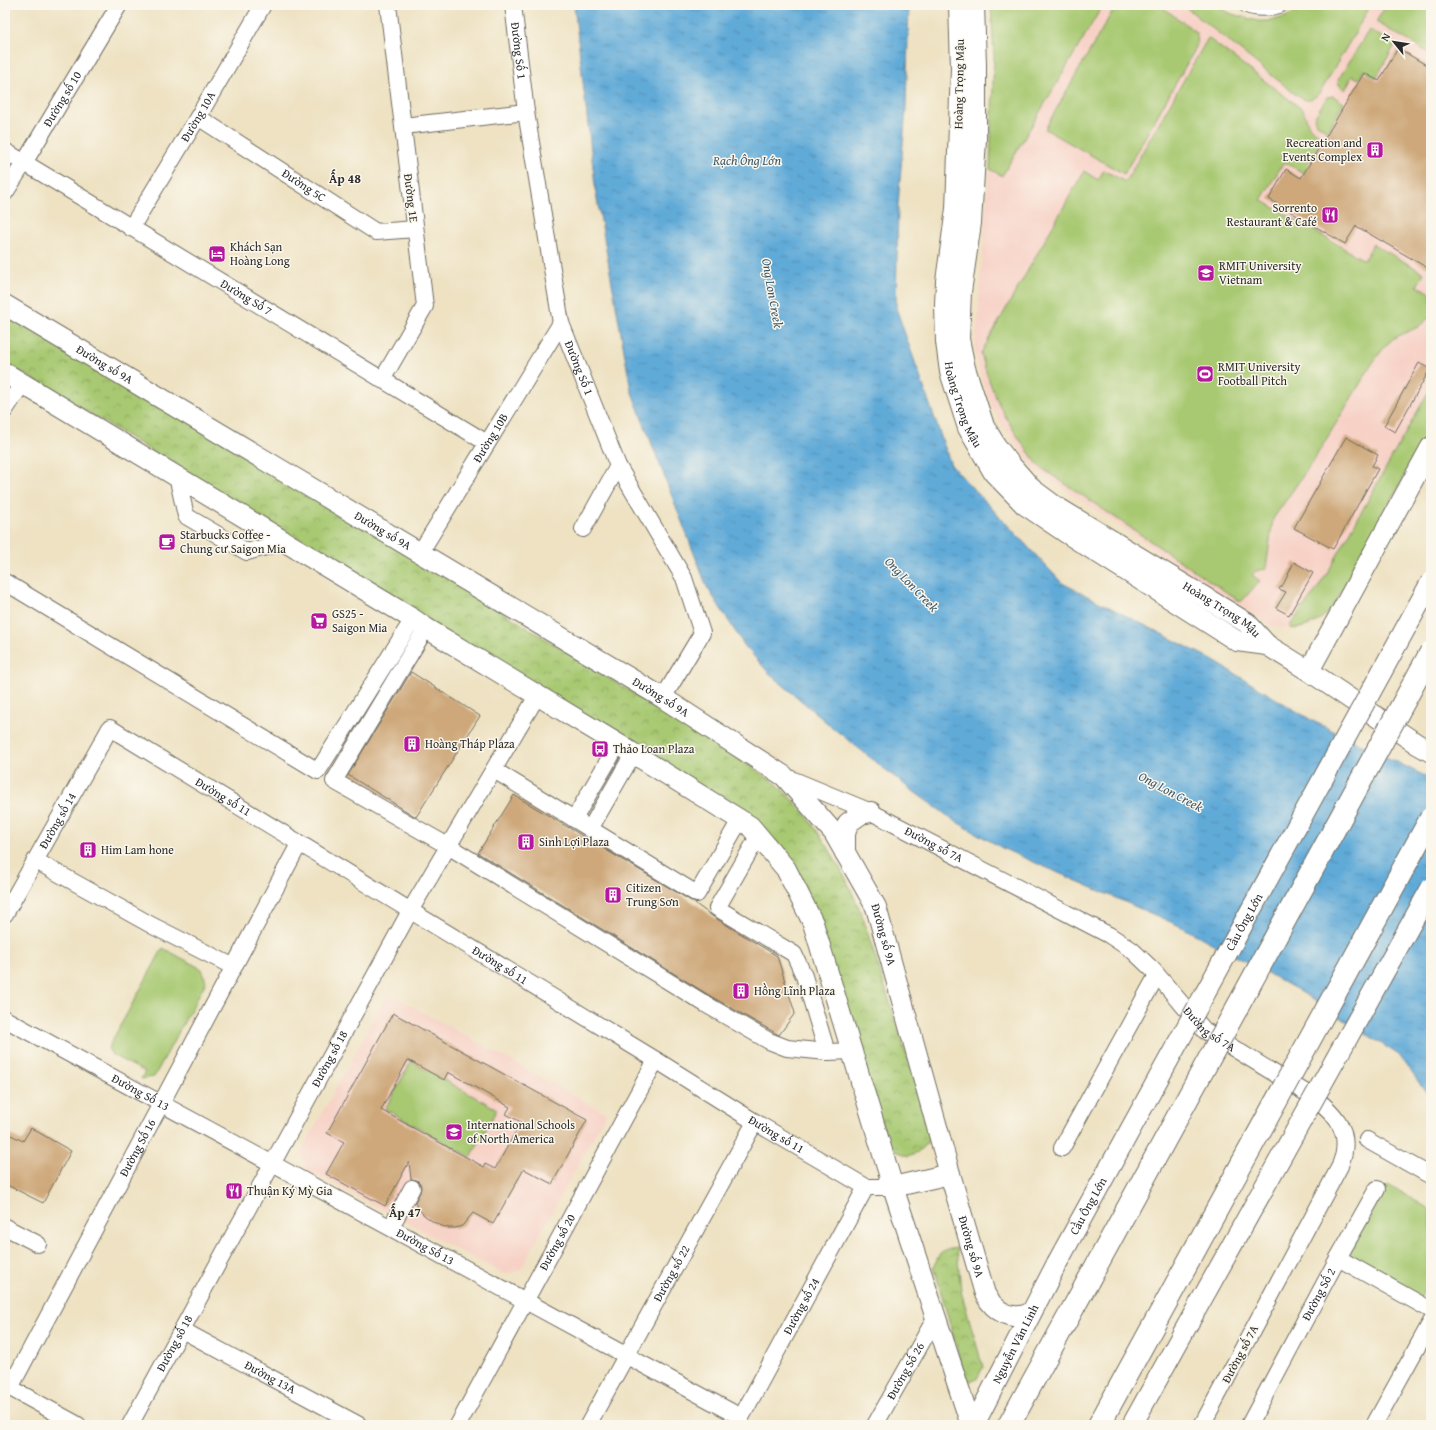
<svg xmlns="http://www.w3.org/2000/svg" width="1436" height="1430" viewBox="0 0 1436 1430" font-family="'Gentium Book Plus',serif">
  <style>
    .built { fill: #f7d1c6 }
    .green { fill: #a8c972; stroke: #6a7a4e }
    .park { fill: url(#park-crowns); stroke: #6a7a4e }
    .water { fill: url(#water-ripples); stroke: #466a82 }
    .building { fill: #cea87a; fill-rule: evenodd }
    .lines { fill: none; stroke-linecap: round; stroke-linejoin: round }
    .minor-casing { stroke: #6f6b60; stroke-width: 18 }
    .major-casing { stroke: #6f6b60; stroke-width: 22 }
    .highway-casing { stroke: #6f6b60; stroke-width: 24 }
    .minor { stroke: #fff; stroke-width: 16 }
    .major { stroke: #fff; stroke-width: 20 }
    .highway { stroke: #fff; stroke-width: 22 }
    .major-bridge-casing { stroke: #6f6b60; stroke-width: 22; stroke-linecap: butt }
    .highway-bridge-casing { stroke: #6f6b60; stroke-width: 24; stroke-linecap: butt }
    .major-bridge { stroke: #fff; stroke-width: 20 }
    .highway-bridge { stroke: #fff; stroke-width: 22 }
    .labels { text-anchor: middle; stroke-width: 3; stroke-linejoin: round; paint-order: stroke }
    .street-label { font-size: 12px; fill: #2b2b2b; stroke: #fbf7ec }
    .poi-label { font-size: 12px; fill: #2b2b2b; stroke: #fbf7ec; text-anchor: start }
    .water-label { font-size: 13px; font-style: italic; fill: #3e5768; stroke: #fbf7ec }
    .neighbourhood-label { font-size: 13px; font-weight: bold; fill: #2b2b2b; stroke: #fbf7ec }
  </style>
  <defs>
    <pattern id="park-crowns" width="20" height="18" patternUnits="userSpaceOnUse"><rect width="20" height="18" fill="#a8c972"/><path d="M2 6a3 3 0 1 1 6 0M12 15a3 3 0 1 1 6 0" fill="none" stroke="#89a35e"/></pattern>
    <pattern id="water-ripples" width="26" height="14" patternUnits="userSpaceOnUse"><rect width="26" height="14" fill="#61aad8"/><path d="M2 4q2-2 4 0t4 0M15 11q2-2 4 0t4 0" fill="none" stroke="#508baf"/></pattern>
  </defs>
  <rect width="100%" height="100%" fill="#fbf7ec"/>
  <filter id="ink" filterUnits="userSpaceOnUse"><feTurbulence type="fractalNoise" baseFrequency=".025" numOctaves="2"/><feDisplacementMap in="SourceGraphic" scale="8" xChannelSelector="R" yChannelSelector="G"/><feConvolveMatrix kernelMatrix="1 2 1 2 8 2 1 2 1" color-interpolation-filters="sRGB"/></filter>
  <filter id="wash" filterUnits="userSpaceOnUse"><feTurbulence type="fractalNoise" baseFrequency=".012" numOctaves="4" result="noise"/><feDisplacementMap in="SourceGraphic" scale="16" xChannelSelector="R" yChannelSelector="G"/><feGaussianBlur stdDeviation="0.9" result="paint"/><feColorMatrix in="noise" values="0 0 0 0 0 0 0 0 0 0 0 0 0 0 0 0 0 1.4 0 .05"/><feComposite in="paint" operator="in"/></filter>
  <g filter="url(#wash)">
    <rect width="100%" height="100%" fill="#eee2c3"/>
    <path class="built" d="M1078,5H1188L1298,86L1350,5H1431V431L1332,612L1314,625L1295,630L1272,626L1215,590L1037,471L1017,446L998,418L989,400L982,381L975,352L987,193L990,169L1065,38Z
      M388,993L606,1113L520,1271L503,1274L306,1169L301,1152Z"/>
    <path class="green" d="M991,5H1103L1002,176L990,169L994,57Z
      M1116,5H1159L1195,31C1200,40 1197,45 1193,53L1124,174L1045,129Z
      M1183,5H1214L1232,14L1258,21H1270L1285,17L1310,5H1371L1321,91C1314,99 1308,103 1299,97Z
      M1386,5H1421L1431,11V54L1376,22Z
      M1369,30L1395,45L1376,78L1364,70L1359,79L1352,76L1345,90L1339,85L1338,80Z
      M1208,38L1303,110C1311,128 1305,126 1323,136L1307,164L1313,168L1309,176L1284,162L1261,200L1364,260L1373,244L1424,273L1417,286L1431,293V316L1418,327L1394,338L1385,346L1372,364L1315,458L1273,519L1266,569L1256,571L1252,575L1260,581L1241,602L1040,467C1011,430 992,399 981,353L1084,171L1098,180L1104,170L1125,182Z
      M1333,96L1344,103L1327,131L1316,123L1314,118L1327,97Z
      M1431,387V428L1334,605C1326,618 1305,631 1290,628L1291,624L1315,592L1328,572Z
      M163,948L202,969L206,982L154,1077L141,1079L145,1072L112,1055L108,1048Z
      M411,1062L497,1109L471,1157L385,1109Z
      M1388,1185L1431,1210V1279L1419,1299L1346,1257Z"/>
    <path class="park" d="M5,310L314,495L753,768L777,784L804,812L828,847L846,879L862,915L930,1129L928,1142L918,1152L908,1156L896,1151L889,1144L788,858L269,522L5,362Z
      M957,1248L961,1291L983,1367L978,1377L971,1381L965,1379L934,1267C939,1253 941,1250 957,1248Z"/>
    <path class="water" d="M574,5H909L906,108L898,204L896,308L951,465L1062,583L1207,657L1313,721L1431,779V1099L1399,1055L1298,990L1182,927L1004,849L955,821L910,789L833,728L768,672L744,645L707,587L631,390L596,193Z"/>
    <g id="blocks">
      <path class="building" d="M1398,48L1431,68V270L1356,226L1345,244L1269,199L1286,169L1301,178L1364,73L1379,81Z
        M1419,363L1430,369L1395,432L1384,426Z
        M1346,437L1378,455L1372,466L1378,469L1333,549L1294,528Z
        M1294,562L1313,573L1289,615L1276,608L1286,592L1279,589L1284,583Z
        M411,672L480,716L416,817L348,775Z
        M514,795L693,902L712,916L777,956L795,1013L779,1035L712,997L478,853Z
        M393,1013L587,1120L552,1184L524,1169L493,1224L473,1213L462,1226L455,1228H448L439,1225L432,1221L424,1215L417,1207L415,1202L420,1192L421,1187L420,1183L417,1180L411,1179L409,1162L385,1206L326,1174L344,1142L327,1133ZM408,1060L444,1080L448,1072L510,1107L506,1114L521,1122L495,1169L485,1164L484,1167L381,1110Z
        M31,1128L71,1151L43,1203L5,1184V1132L23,1141Z"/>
    </g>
  </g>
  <g filter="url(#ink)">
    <use href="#blocks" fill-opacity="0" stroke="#6f6b60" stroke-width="1"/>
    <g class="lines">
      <g class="minor-casing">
        <g id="minor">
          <path id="s1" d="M513,5L526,112L561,323L618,466L684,578L702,633L663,698"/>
          <path d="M1247,5C1257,9 1269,8 1279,5"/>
          <path id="s2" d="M198,117L376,232L415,229"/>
          <path d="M403,126L526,112"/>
          <path id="s3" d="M5,151L487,443"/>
          <path id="s4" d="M5,193L24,163L119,5"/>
          <path id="s5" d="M131,228L198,117L263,5"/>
          <path d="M382,380L425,306L388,5"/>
          <path d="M5,410L22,384"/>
          <path d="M177,476L186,516L247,552L284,542"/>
          <path d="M583,529L618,466"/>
          <path id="s6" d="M420,553L561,323"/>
          <path d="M5,582L318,771L413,619"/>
          <path d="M426,628L334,781L448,846L707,1005L769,1041L787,1048L827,1052"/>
          <path d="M494,770L574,819L618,744"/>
          <path id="s7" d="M784,776L871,812L1109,935L1132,950L1153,970L1204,1030L1316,1099C1333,1112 1348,1128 1344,1151C1344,1156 1341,1161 1340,1166L1202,1425"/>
          <path d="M574,819L697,894L740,820"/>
          <path d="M590,829L633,754"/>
          <path d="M759,835L717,908L794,954L804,976L827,1052L852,1051"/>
          <path d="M36,861L153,926L234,967"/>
          <path id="s8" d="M5,914L110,728L656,1060L755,1122L866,1187H893"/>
          <path id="s9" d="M5,1019L627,1356L741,1417"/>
          <path d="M1367,1140L1431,1176"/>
          <path d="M1062,1148L1157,975"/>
          <path d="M5,1227L38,1244"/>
          <path d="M391,1227L412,1188"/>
          <path d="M1338,1258L1377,1189"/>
          <path id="s10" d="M182,1330L359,1425"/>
          <path d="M5,1385L78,1425"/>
          <path id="s11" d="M10,1388L299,844"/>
          <path id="s12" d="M130,1425L410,911L537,696"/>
          <path id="s13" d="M458,1425L656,1060"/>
          <path id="s14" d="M588,1425L755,1122"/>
          <path id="s15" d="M737,1425L866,1187"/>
          <path id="s16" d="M875,1425L936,1317"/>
          <path id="s17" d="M1249,1425L1338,1258L1431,1310"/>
          <path d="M1374,1425L1431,1322"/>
        </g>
      </g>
      <g class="major-casing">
        <g id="major">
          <path id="s18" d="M959,5L961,68L956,209L946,281L945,305L946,342L950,372L968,428L994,473L1025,505L1065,532L1237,641L1267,645"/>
          <path id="s19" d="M974,5L976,64V139L971,223L961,292L959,339L965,368L984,426L996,446L1010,464L1032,489L1055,506L1247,623L1267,645L1309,671L1417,744L1431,752"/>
          <path id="s20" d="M5,305L663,698L784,776L834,833L876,907L950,1174L985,1294C994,1311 1012,1322 1030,1313"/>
          <path d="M5,373L413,619L426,628L618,744L750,826L786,869L813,923L893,1187L971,1425"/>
          <path d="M1309,671L1431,447"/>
          <path d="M845,853V834L848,823L861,814L871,812"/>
          <path d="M893,1187L950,1174"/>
          <path id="s21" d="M974,1425L1057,1263"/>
          <path d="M1132,1425L1183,1333"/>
        </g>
      </g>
      <g class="highway-casing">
        <path id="highway" d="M1009,1425L1088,1281
          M1099,1425L1157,1319"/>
      </g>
      <use href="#minor" class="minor"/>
      <use href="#major" class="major"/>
      <use href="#highway" class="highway"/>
      <g class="major-bridge-casing">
        <g id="major-bridge">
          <path id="s22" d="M1057,1263L1431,582"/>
          <path d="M1183,1333L1431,888"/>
        </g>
      </g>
      <g class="highway-bridge-casing">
        <path id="highway-bridge" d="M1088,1281L1431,652
          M1157,1319L1431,818"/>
      </g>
      <use href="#major-bridge" class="major-bridge"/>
      <use href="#highway-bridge" class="highway-bridge"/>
    </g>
  </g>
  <defs>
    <g id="building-square" transform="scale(0.9)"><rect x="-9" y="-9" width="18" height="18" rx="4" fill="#b5179e" stroke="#fbf7ec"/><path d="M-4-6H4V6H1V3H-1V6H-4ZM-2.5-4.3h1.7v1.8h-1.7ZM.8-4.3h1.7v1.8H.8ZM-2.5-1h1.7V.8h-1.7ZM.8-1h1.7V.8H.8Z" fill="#fff"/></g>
    <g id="restaurant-square" transform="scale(0.9)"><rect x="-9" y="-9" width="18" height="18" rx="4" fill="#b5179e" stroke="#fbf7ec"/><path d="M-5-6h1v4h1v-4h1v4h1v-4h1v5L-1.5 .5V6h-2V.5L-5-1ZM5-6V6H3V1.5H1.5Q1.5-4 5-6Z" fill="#fff"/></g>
    <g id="hotel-square" transform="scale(0.9)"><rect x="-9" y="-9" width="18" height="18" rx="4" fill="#b5179e" stroke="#fbf7ec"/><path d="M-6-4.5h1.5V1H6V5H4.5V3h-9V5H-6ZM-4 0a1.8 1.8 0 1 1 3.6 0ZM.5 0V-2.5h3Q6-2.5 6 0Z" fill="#fff"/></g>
    <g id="university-square" transform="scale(0.9)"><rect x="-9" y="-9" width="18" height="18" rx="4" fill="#b5179e" stroke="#fbf7ec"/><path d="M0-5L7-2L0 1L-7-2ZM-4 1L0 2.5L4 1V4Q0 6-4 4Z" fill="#fff"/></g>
    <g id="stadium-square" transform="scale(0.9)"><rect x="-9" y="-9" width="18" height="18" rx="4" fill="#b5179e" stroke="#fbf7ec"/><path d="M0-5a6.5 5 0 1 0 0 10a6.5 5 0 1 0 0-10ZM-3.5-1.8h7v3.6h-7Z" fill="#fff"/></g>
    <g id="cafe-square" transform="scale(0.9)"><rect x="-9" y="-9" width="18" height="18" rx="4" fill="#b5179e" stroke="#fbf7ec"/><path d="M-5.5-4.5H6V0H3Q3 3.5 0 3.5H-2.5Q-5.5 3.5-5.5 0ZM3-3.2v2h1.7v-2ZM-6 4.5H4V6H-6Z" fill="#fff"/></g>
    <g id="supermarket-square" transform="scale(0.9)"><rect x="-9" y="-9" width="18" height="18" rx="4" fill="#b5179e" stroke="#fbf7ec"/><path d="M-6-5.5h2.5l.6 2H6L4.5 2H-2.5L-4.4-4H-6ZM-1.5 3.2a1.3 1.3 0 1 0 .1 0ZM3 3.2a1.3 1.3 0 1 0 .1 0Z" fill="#fff"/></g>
    <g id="bus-square" transform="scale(0.9)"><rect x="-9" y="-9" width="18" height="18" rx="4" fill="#b5179e" stroke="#fbf7ec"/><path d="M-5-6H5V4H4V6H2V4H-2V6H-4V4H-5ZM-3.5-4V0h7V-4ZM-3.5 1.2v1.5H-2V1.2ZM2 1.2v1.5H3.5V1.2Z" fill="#fff"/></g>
    <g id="school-square" transform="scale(0.9)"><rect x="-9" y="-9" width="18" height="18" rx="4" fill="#b5179e" stroke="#fbf7ec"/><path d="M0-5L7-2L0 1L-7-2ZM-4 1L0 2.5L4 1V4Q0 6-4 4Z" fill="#fff"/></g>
  </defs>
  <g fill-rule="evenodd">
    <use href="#building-square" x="1375" y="150"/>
    <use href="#restaurant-square" x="1330" y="215"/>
    <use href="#hotel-square" x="217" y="254"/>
    <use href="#university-square" x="1206" y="273"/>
    <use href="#stadium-square" x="1205" y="374"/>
    <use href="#cafe-square" x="167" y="542"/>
    <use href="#supermarket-square" x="319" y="621"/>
    <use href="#building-square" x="412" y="744"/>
    <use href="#bus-square" x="600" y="749"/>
    <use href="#building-square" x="526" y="842"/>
    <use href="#building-square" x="88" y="850"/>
    <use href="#building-square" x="613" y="895"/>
    <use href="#building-square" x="741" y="991"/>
    <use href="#school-square" x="454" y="1132"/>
    <use href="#restaurant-square" x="234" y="1191"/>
  </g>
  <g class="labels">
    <g class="street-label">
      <text dy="4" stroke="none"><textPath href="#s1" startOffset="46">Đường Số 1</textPath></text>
      <text transform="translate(959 84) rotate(-89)" y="4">Hoàng Trọng Mậu</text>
      <text dy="4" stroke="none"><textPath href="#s4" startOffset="110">Đường số 10</textPath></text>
      <text dy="4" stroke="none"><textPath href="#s5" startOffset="130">Đường 10A</textPath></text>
      <text dy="4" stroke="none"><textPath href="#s2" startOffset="126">Đường 5C</textPath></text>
      <text transform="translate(411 198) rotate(83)" y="4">Đường 1E</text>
      <text dy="4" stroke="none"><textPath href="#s3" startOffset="282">Đường Số 7</textPath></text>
      <text dy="4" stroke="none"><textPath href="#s20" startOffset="116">Đường số 9A</textPath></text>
      <text dy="4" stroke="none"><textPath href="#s1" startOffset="370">Đường Số 1</textPath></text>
      <text dy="4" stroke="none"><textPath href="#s18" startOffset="403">Hoàng Trọng Mậu</textPath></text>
      <text dy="4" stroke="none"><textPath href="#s6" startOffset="135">Đường 10B</textPath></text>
      <text dy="4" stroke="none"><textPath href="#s20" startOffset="440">Đường số 9A</textPath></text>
      <text dy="4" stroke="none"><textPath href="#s19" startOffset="730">Hoàng Trọng Mậu</textPath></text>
      <text dy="4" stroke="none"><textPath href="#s20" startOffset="764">Đường số 9A</textPath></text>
      <text dy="4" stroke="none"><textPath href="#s8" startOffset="346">Đường số 11</textPath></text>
      <text dy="4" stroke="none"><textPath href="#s8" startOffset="107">Đường số 14</textPath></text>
      <text dy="4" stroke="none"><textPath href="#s7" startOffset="165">Đường số 7A</textPath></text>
      <text dy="4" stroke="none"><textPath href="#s22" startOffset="389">Cầu Ông Lớn</textPath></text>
      <text dy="4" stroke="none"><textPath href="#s20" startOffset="1100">Đường số 9A</textPath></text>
      <text dy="4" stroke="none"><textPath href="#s8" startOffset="670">Đường số 11</textPath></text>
      <text dy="4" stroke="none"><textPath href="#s7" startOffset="501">Đường số 7A</textPath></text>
      <text dy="4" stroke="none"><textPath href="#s12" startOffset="417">Đường số 18</textPath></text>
      <text dy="4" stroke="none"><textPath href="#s9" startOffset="154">Đường Số 13</textPath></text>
      <text dy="4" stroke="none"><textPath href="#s8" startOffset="994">Đường số 11</textPath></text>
      <text dy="4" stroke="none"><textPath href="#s11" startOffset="272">Đường Số 16</textPath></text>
      <text dy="4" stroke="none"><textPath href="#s22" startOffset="65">Cầu Ông Lớn</textPath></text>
      <text dy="4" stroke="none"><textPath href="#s13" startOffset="208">Đường số 20</textPath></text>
      <text dy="4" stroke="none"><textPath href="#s9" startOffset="478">Đường Số 13</textPath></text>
      <text dy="4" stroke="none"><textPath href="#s20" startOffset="1424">Đường số 9A</textPath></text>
      <text dy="4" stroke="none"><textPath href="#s14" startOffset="173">Đường số 22</textPath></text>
      <text dy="4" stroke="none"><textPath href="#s17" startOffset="148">Đường Số 2</textPath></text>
      <text dy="4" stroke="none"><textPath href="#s15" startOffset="135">Đường số 24</textPath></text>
      <text dy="4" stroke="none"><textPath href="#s12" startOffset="93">Đường số 18</textPath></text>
      <text dy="4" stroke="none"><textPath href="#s21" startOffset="91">Nguyễn Văn Linh</textPath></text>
      <text transform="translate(1240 1354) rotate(-62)" y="4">Đường số 7A</text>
      <text dy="4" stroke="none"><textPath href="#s16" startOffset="62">Đường Số 26</textPath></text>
      <text dy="4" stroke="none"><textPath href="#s10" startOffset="100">Đường 13A</textPath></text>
    </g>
    <g class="poi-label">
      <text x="1362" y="147" text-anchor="end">Recreation and<tspan x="1362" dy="14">Events Complex</tspan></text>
      <text x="1317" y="212" text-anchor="end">Sorrento<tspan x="1317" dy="14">Restaurant &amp; Café</tspan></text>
      <text x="230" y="251">Khách Sạn<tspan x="230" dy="14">Hoàng Long</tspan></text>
      <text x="1219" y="270">RMIT University<tspan x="1219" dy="14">Vietnam</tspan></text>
      <text x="1218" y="371">RMIT University<tspan x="1218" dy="14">Football Pitch</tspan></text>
      <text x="180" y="539">Starbucks Coffee -<tspan x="180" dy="14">Chung cư Saigon Mia</tspan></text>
      <text x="332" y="618">GS25 -<tspan x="332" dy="14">Saigon Mia</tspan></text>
      <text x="425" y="748">Hoàng Tháp Plaza</text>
      <text x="613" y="753">Thảo Loan Plaza</text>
      <text x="539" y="846">Sinh Lợi Plaza</text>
      <text x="101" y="854">Him Lam hone</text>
      <text x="626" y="892">Citizen<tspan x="626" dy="14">Trung Sơn</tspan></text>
      <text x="754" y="995">Hồng Lĩnh Plaza</text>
      <text x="467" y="1129">International Schools<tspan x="467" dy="14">of North America</tspan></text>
      <text x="247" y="1195">Thuận Ký Mỳ Gia</text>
    </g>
    <g class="water-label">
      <text x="747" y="165">Rạch Ông Lớn</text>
      <text transform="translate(773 293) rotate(80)" y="5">Ong Lon Creek</text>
      <text transform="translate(912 584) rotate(46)" y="5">Ong Lon Creek</text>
      <text transform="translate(1171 791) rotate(28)" y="5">Ong Lon Creek</text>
    </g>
    <g class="neighbourhood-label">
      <text x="345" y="183">Ấp 48</text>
      <text x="405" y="1217">Ấp 47</text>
    </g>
  </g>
  <rect width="1436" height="1430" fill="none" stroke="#fbf7ec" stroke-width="20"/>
  <g transform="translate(1394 42) rotate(300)" stroke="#fbf7ec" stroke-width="3" paint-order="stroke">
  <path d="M0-3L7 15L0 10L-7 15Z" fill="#2b2b2b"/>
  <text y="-6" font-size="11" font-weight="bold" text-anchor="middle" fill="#2b2b2b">N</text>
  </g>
</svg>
